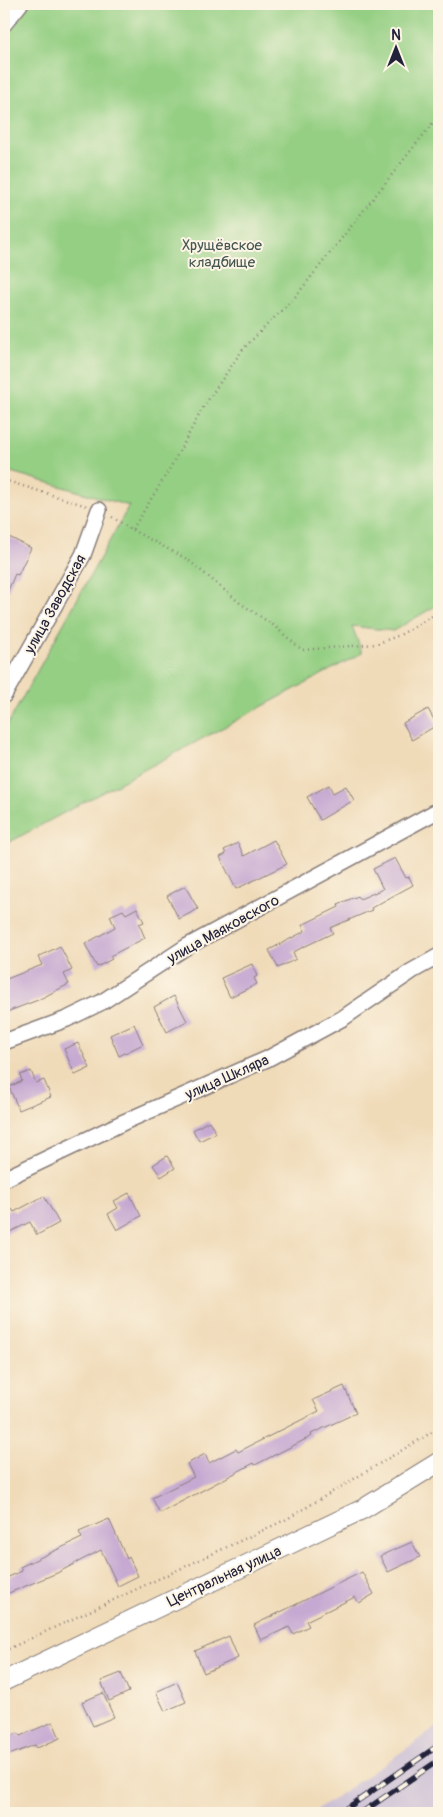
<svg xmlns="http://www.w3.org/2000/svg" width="443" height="1817" viewBox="0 0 443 1817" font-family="Pangolin,sans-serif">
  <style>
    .industrial { fill: #cbbfd5 }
    .green { fill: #94cf83; stroke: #5b785f }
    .building { fill: #c6a9d2 }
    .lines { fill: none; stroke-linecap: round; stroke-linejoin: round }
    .minor-casing { stroke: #897e7a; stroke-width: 18 }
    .major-casing { stroke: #897e7a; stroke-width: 21 }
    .path { stroke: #897e7a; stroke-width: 2.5; stroke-dasharray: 1 4; stroke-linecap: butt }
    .minor { stroke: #fff; stroke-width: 15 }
    .major { stroke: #fff; stroke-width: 19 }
    .rail-casing { stroke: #22223b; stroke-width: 5.5 }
    .rail { stroke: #fcf5e5; stroke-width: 4; stroke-dasharray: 11; stroke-linecap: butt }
    .labels { text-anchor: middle; stroke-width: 4; stroke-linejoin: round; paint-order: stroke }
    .park-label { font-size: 15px; fill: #445651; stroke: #fcf5e5 }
    .street-label { font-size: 15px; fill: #22223b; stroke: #fcf5e5 }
  </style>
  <rect width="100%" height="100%" fill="#fcf5e5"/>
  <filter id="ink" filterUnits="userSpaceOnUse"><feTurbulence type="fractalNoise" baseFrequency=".02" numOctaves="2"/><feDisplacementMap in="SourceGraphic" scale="10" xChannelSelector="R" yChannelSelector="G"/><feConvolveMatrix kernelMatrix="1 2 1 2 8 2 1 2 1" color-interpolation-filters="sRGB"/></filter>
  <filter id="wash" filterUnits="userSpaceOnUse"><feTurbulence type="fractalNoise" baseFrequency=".0096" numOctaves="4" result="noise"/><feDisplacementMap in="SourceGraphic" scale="20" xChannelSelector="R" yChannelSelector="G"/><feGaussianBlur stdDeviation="1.12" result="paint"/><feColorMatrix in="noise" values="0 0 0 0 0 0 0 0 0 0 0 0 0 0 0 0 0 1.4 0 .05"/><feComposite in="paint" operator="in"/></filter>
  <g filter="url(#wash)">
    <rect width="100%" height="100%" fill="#f0dbb9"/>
    <path class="industrial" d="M439,1726V1813H313Z"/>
    <path class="green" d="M30,4H439V604L393,631L352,626L362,653L4,845V731L129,506L4,470V38Z"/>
    <g id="blocks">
      <path class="building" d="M7,536L31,548L18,575L15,574L4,600V543Z
        M428,709L437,725L412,740L403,723Z
        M329,785L333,793L346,786L354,800L320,820L307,797Z
        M274,840L287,864L236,889L220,857L226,854L224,850L238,843L244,856Z
        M395,858L406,878L409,877L413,885L371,908L372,910L330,928L333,933L293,952L296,959L278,968L269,950L305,931L302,925L339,907L338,904L358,896L360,899L383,889L373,869Z
        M185,886L198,909L179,919L167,896Z
        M137,908L144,922L139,924L145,938L110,956L112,959L97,967L85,944L115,927L110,916L123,910L126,914Z
        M60,946L72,970L64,974L69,984L38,1000L4,1013V980L42,965L38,957Z
        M252,964L257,976L254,978L257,984L230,997L221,978Z
        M174,996L187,1021L167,1032L154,1007Z
        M134,1024L143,1044L119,1056L110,1035Z
        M78,1043L90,1068L75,1075L64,1049Z
        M31,1071L36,1083L44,1080L51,1097L19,1110L9,1087L22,1081L20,1075Z
        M209,1121L216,1133L199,1141L193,1130Z
        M167,1156L175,1168L161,1177L153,1165Z
        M129,1193L141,1216L117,1230L108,1214L118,1208L114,1201Z
        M44,1196L59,1223L37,1235L30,1222L4,1235V1213L12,1209L14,1212Z
        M344,1386L356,1413L311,1434L312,1436L255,1465L254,1463L160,1513L152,1498L194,1477L187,1464L205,1454L209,1463L236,1449L238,1452L319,1411L313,1400Z
        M109,1519L127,1559L129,1557L138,1576L118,1586L101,1550L57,1573L4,1595V1579L22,1571L20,1567L82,1538L79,1532Z
        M412,1542L420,1557L388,1572L380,1556Z
        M362,1572L374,1594L359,1603L355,1597L306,1621L309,1626L293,1634L289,1627L261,1640L254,1625Z
        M229,1636L238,1658L204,1673L195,1651Z
        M121,1673L129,1692L109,1701L101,1681Z
        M177,1682L186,1702L165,1711L156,1692Z
        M103,1693L114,1717L93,1726L82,1702Z
        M53,1722L60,1738L37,1748L35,1745L4,1757V1739L18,1733L20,1736Z"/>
    </g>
  </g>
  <g filter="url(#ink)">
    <use href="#blocks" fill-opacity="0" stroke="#897e7a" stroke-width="1"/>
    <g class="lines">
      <g class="minor-casing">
        <path id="minor" d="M4,24L20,4
          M4,695L83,555L99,510
          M4,1042L67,1019L102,1002L186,947L439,810
          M4,1179L124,1122L267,1059L343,1018L412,971L439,956"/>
      </g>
      <g class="major-casing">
        <path id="major" d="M4,1681L363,1509L439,1462"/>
      </g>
      <path class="path" d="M4,480L87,506
        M112,517L132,530L169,470L204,406L243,349L296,296L439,115
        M132,530L187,559L240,603L273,625L302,650L376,644L400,635L439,612
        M4,1651L287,1519L439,1428"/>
      <use href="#minor" class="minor"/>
      <use href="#major" class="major"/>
      <g class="rail-casing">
        <path id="rail" d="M340,1813L439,1745
          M361,1813L439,1760"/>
      </g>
      <use href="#rail" class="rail"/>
    </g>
  </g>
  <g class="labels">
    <g class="park-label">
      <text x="222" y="250">Хрущёвское<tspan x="222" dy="17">кладбище</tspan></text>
    </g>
    <g class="street-label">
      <text transform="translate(55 604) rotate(-61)" y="5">улица Заводская</text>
      <text transform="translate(223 929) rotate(-29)" y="5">улица Маяковского</text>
      <text transform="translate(227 1077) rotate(-24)" y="5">улица Шкляра</text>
      <text transform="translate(224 1576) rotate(-25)" y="5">Центральная улица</text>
    </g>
  </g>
  <rect width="443" height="1817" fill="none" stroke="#fcf5e5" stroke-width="20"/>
  <g transform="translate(396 48)" stroke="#fcf5e5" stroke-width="4" paint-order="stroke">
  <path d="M0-4L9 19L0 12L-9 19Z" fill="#22223b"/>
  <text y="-8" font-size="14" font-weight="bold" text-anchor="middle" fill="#22223b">N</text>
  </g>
</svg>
